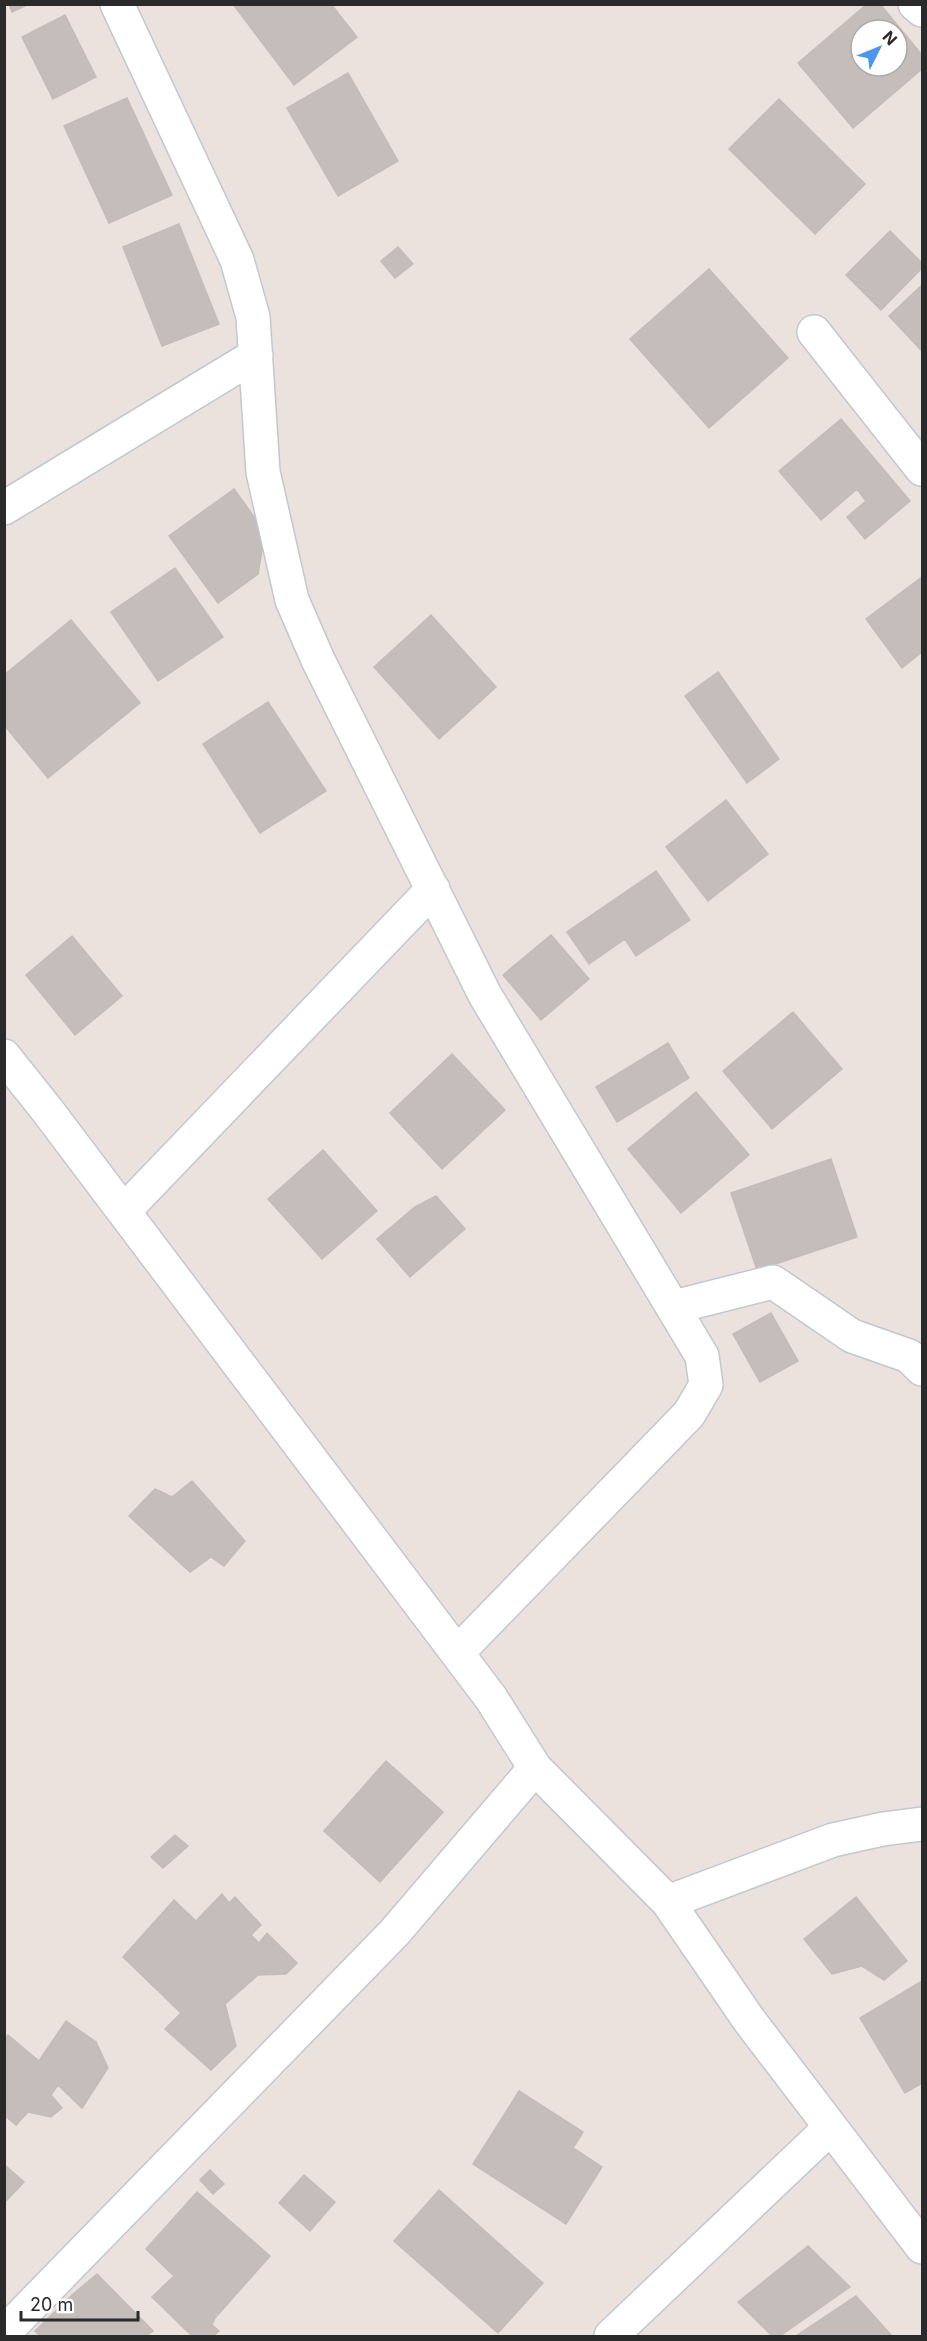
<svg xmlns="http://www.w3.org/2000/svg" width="927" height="2341" viewBox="0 0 927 2341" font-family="Inter,sans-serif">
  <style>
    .building { fill: #c4bdb9; stroke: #c6bcb7; stroke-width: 1.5; fill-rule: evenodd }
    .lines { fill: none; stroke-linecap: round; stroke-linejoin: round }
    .street-casing { stroke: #c2c8d0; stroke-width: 36 }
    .street { stroke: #fff; stroke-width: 33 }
  </style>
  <rect width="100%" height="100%" fill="#ebe1dd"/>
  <path class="building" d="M9,4H29L12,12Z
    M233,4H331L357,37L294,85Z
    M867,4H880L922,55V69L853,128L798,63ZM861,30H897V66H861Z
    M65,15L96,77L53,99L22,37Z
    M348,73L398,161L338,196L287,108Z
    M127,98L172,195L109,223L64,126Z
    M779,99L865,184L815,234L729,149Z
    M179,224L219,324L162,346L123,247Z
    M890,231L922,263V268L881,310L846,275Z
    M398,247L413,264L395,278L381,261Z
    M709,269L788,358L709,428L630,339Z
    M922,285V351L889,316Z
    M841,419L910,501L865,539L847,517L866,501L857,489L821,520L779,471Z
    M234,489L265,532L258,574L218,603L169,536Z
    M175,568L223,637L158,681L111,612Z
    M922,577V652L902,668L866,619Z
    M431,615L496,687L439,739L374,667Z
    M71,620L140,703L48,778L4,725V675Z
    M718,672L779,759L747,783L685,696Z
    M268,702L326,791L260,833L203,744Z
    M726,800L768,854L708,901L666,847Z
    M656,871L690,920L636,956L625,939L589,964L567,932Z
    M551,935L589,979L541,1020L503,975Z
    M72,936L122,996L75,1035L26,975Z
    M793,1012L842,1069L772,1129L723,1071Z
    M668,1043L689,1078L617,1122L596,1087Z
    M452,1054L505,1110L442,1169L390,1113Z
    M696,1092L749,1155L681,1213L628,1149Z
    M323,1150L377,1211L322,1259L268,1199Z
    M831,1159L857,1237L757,1270L731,1193Z
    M436,1196L465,1229L410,1277L377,1239L415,1207Z
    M771,1313L798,1361L760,1382L733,1334Z
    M192,1481L245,1541L224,1566L211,1557L190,1572L129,1516L155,1489L172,1497Z
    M386,1761L443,1812L380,1882L324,1831Z
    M175,1835L188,1846L163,1868L151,1857Z
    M222,1894L229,1903L235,1897L261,1925L251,1935L259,1943L267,1933L297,1963L286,1974L258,1975L225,2004L236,2046L211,2070L165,2029L181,2013L123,1957L174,1900L196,1921Z
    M856,1897L907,1961L884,1980L862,1966L832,1974L804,1939Z
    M922,1981V2083L905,2093L860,2018Z
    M66,2021L96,2042L108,2068L82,2108L58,2085L51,2095L62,2108L51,2117L28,2112L16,2125L4,2115V2040L8,2035L39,2061Z
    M519,2091L583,2132L573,2148L602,2167L566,2224L473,2164Z
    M6,2166L24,2182L4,2203V2168Z
    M210,2170L224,2184L213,2194L200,2180Z
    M304,2175L335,2202L310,2231L279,2203Z
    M439,2190L543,2283L498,2333L394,2241Z
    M197,2192L270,2256L215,2318L212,2325L219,2331L213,2336H192L152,2297L174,2276L146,2249Z
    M808,2246L850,2287L780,2336H772L738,2302Z
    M97,2274L153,2331L146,2336H40L35,2331L72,2295Z
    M856,2296L892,2336H796Z"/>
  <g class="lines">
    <g class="street-casing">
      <path id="street" d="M117,4L237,260L253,317L263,472L292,600L318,660L485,995L702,1356L706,1385L689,1414L457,1653
        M915,4L922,10
        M814,332L922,469
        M4,508L256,355
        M4,1056L47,1110L491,1698L535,1768L668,1902L749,2020L922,2247
        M124,1211L433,889
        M674,1307L773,1282L852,1336L909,1356L922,1369
        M668,1902L833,1840L883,1829L922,1824
        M4,2333L394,1933L535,1768
        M611,2336L830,2128"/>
    </g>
    <use href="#street" class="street"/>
  </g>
  <rect width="927" height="2341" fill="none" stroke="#2a2a2a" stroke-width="12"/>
  <g transform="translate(879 48) rotate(47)"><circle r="28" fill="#ffffff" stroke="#aaaaaa" stroke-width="1.5"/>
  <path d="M0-4.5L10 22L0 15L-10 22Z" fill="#4a97eb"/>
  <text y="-9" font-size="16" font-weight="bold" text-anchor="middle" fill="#2a2a2a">N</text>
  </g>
  <path d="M21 2311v9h117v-9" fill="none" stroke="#2a2a2a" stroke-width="3"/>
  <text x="30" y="2311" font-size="18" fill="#2a2a2a" stroke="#ffffff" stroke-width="4.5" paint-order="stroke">20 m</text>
</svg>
